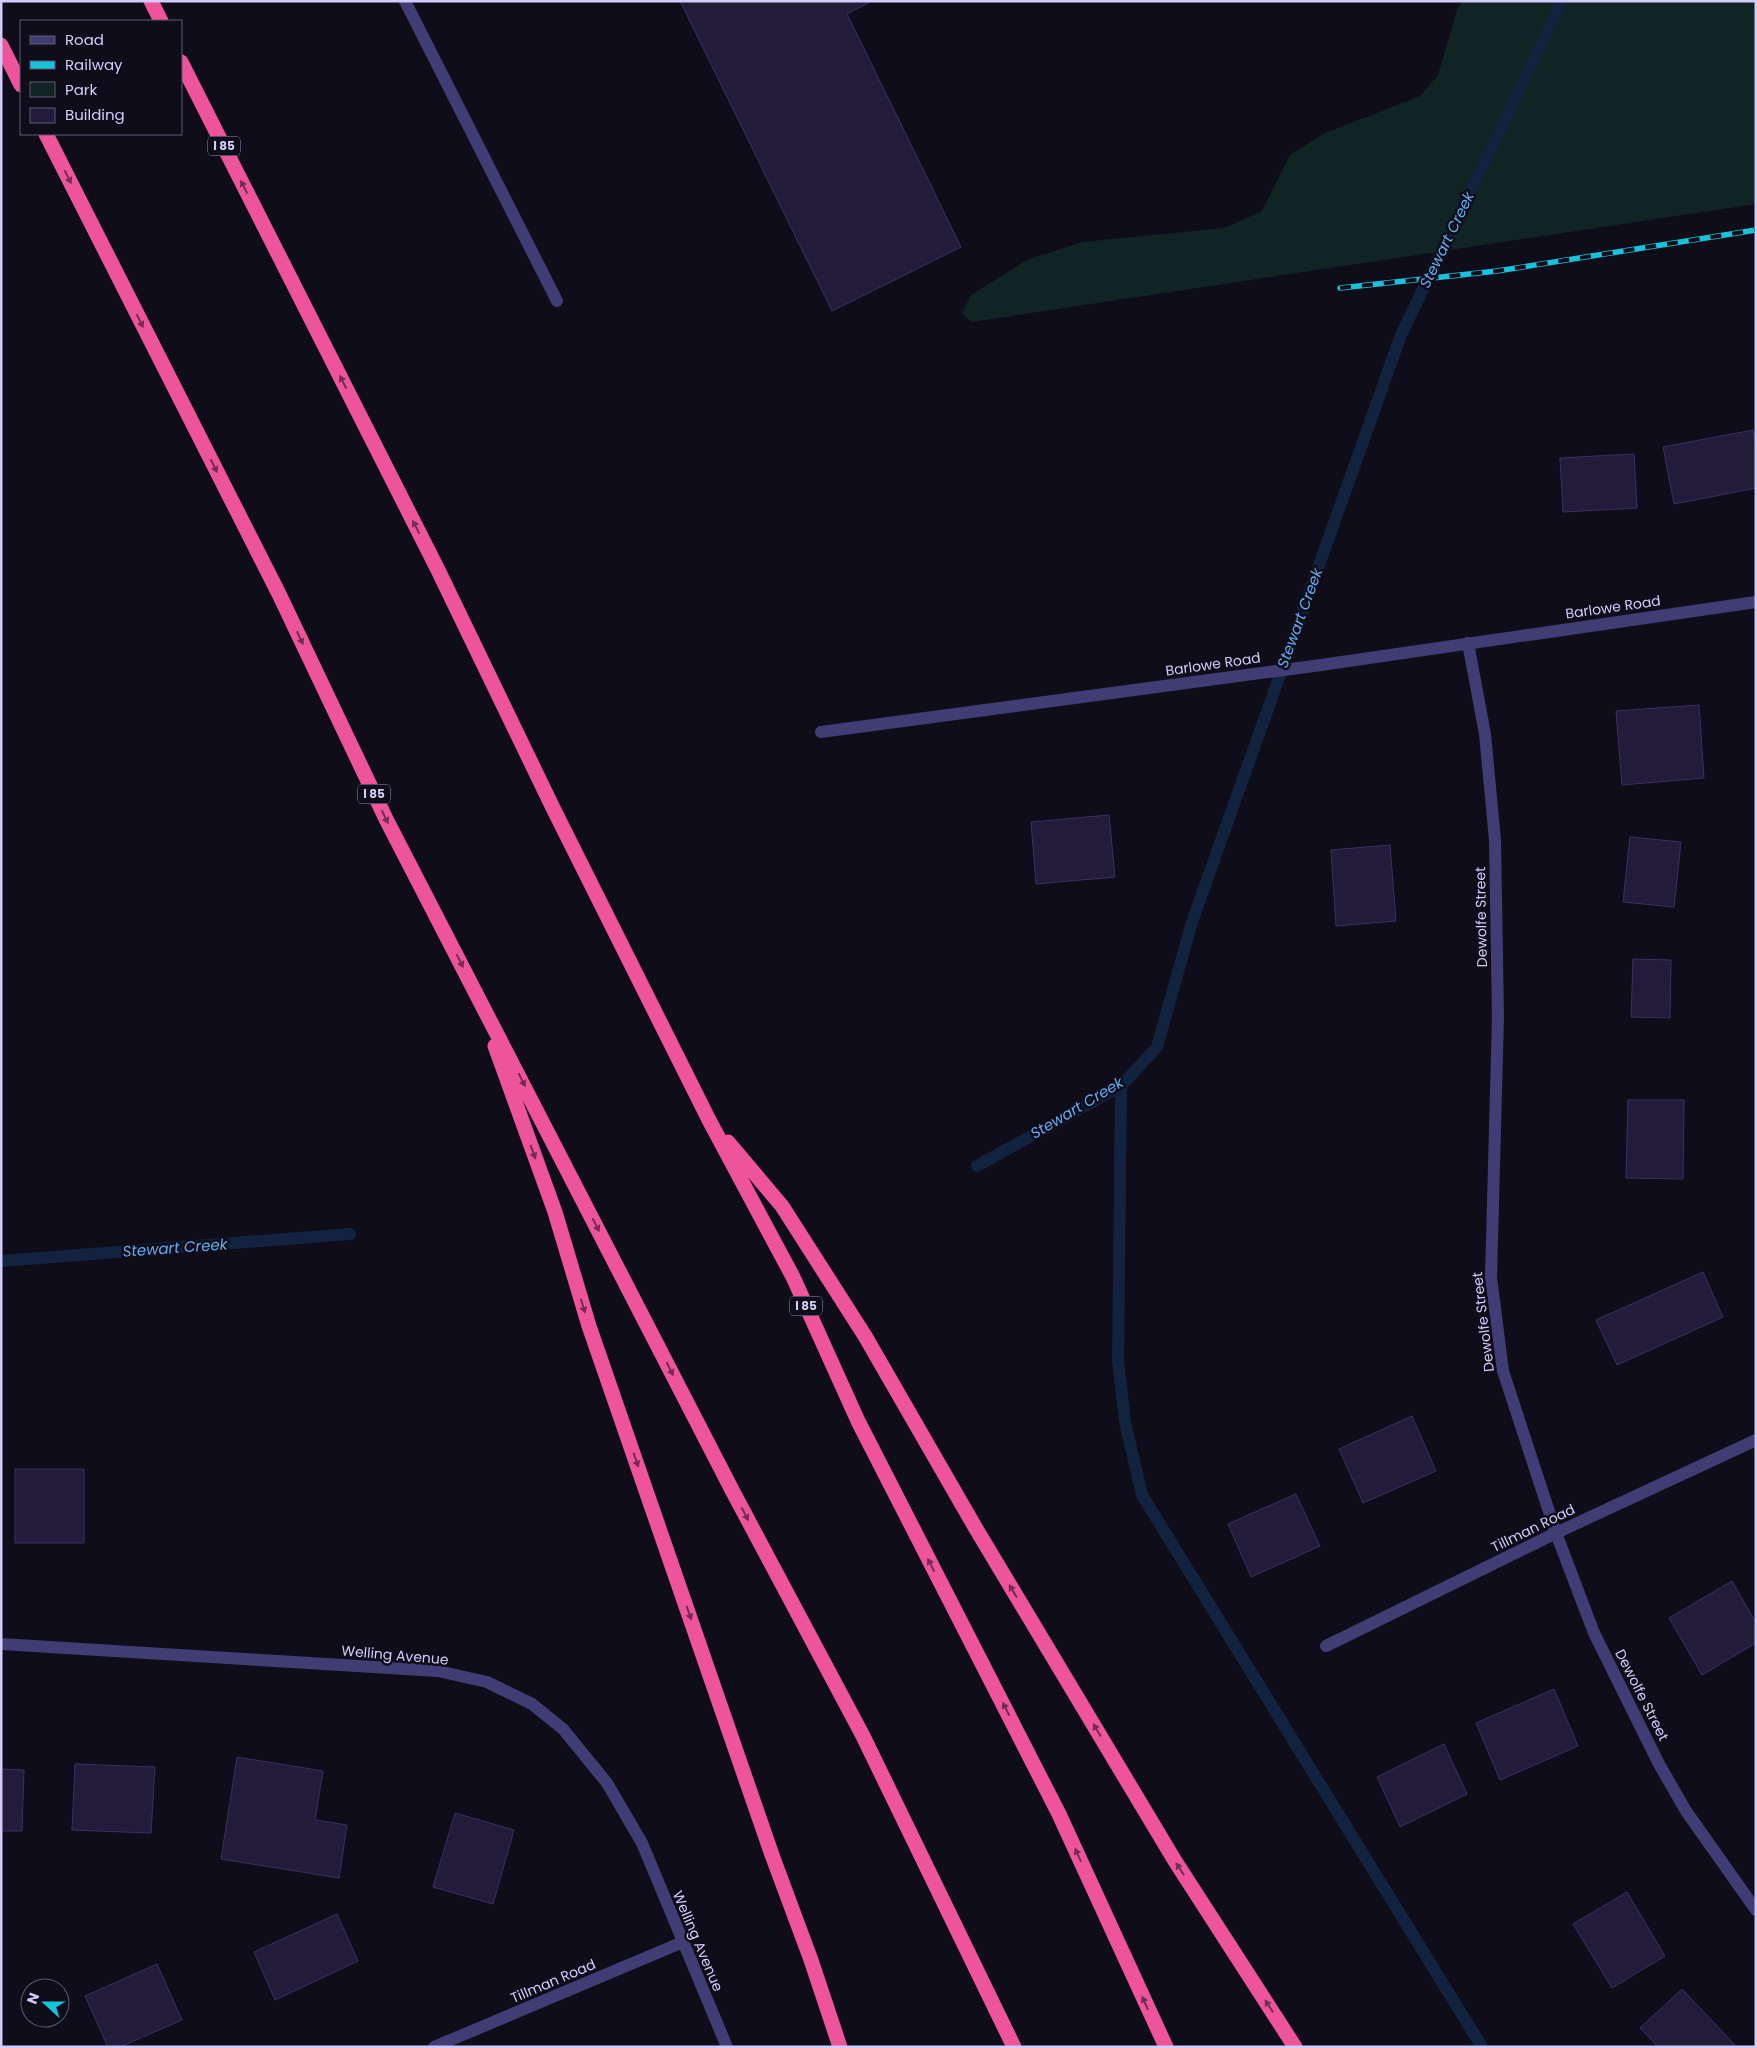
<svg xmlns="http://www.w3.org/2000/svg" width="1757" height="2048" viewBox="0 0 1757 2048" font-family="Poppins,sans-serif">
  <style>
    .green { fill: #112424 }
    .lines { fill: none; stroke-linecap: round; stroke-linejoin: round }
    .stream { stroke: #12233f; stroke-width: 12 }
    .building { fill: #221b3a; stroke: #3b2f64 }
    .service { stroke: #403d75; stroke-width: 12 }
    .minor { stroke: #403d75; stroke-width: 12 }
    .motorway { stroke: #ed5499; stroke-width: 15 }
    .rail-casing { stroke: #17c2db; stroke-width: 5.5 }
    .rail { stroke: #100d1b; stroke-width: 4; stroke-dasharray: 11; stroke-linecap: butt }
    .oneway { fill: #732d54 }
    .labels { text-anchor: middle; stroke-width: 5; stroke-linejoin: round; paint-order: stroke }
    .shield { fill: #100d1b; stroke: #9893b7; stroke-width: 1 }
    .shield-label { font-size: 12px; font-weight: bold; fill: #d3ccfa }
    .street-label { font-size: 14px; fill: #d3ccfa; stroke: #100d1b }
    .water-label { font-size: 15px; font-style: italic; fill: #65abef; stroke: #100d1b }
  </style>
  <rect width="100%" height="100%" fill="#100d1b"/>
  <path class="green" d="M1462,1H1756V204L971,322L962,313L971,295L1027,260L1082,242L1224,228L1262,211L1290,155L1323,134L1420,96L1438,75L1457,10Z"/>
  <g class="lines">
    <path class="stream" d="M1121,1086L1118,1360L1125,1422L1142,1495L1482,2047
      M977,1166L1121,1086L1157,1047L1192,922L1401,335L1562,1
      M1,1261L350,1234"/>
  </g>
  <path class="building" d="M680,1H872L847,14L961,247L832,311Z
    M1753,430L1756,446V488L1674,504L1663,447Z
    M1634,454L1637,508L1563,512L1560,458Z
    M1699,705L1704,778L1622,785L1616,711Z
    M1109,815L1115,877L1036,884L1031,822Z
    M1630,837L1681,842L1674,907L1623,902Z
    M1390,845L1396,921L1336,926L1331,850Z
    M1633,959L1671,960L1670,1018L1631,1017Z
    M1628,1100H1684L1683,1179L1626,1178Z
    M1703,1272L1723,1317L1617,1365L1596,1320Z
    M1412,1416L1436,1471L1363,1503L1339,1449Z
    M15,1469H84V1543H15Z
    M1296,1494L1320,1546L1251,1577L1228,1524Z
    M1732,1581L1756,1623V1643L1702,1675L1669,1618Z
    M1554,1689L1578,1746L1500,1780L1476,1723Z
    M1444,1744L1467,1794L1400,1827L1377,1777Z
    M237,1757L323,1771L315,1820L347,1825L339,1878L221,1859Z
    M75,1764L155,1767L151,1833L72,1830Z
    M1,1769L24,1770L22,1831H1Z
    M455,1813L514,1830L493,1904L433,1887Z
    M1627,1892L1665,1956L1612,1988L1573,1924Z
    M337,1914L358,1961L275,2000L254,1952Z
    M157,1964L182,2020L120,2047H108L85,1996Z
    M1682,1989L1735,2045L1733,2047H1658L1640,2028Z"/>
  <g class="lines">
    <path class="service" d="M405,1L557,301"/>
    <path class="minor" d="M1468,643L1485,734L1495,840L1498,1017L1491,1277L1503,1371L1556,1533L1594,1633L1659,1764L1686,1811L1756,1910
      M821,732L1321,665L1756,602
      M1,1644L438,1671L487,1682L532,1704L563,1729L607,1783L642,1843L727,2047
      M1326,1646L1556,1533L1756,1440
      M434,2047L683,1942"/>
    <path class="motorway" d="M151,1L161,21
      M1,45L21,85
      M181,62L438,570L553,808L709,1120L793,1277L858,1421L1059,1814L1166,2047
      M46,134L279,594L386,819L732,1490L863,1736L1014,2047
      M495,1046L555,1212L589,1326L772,1855L811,1960L840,2047
      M728,1142L782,1206L865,1336L975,1527L1175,1861L1295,2047"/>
    <g class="rail-casing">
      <path id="rail" d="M1340,288L1497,271L1756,230"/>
    </g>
    <use href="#rail" class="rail"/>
  </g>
  <defs><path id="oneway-solid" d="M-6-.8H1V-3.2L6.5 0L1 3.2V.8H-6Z" transform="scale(1.25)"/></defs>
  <g class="oneway">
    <use href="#oneway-solid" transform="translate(68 177) rotate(63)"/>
    <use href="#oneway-solid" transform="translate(244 187) rotate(-117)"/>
    <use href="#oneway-solid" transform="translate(140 321) rotate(63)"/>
    <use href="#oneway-solid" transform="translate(343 382) rotate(-117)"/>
    <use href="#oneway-solid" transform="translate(214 466) rotate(63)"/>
    <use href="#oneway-solid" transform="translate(416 527) rotate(-117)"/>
    <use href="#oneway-solid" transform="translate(300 638) rotate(65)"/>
    <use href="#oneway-solid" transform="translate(385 817) rotate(64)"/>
    <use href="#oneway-solid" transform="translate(460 961) rotate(63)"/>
    <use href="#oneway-solid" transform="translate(522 1080) rotate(63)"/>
    <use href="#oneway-solid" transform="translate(533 1152) rotate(70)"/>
    <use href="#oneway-solid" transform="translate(596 1225) rotate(63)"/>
    <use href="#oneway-solid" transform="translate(583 1306) rotate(73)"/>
    <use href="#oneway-solid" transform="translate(670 1369) rotate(63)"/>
    <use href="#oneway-solid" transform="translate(636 1460) rotate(71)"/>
    <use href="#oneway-solid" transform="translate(745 1514) rotate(62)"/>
    <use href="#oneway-solid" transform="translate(931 1565) rotate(-117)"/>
    <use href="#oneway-solid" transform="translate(1013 1591) rotate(-121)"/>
    <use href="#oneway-solid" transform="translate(689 1613) rotate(71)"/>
    <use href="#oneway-solid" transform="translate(1006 1709) rotate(-117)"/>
    <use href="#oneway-solid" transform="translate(1097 1730) rotate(-121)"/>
    <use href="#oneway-solid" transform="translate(1078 1855) rotate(-114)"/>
    <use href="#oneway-solid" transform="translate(1180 1869) rotate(-123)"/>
    <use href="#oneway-solid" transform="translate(1145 2003) rotate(-114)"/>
    <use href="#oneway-solid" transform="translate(1269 2006) rotate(-123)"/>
  </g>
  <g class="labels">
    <g class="shield">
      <rect x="208" y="136.5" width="32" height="19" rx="4"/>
      <rect x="358" y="784.5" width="32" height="19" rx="4"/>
      <rect x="790" y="1296.5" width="32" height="19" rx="4"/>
    </g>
    <g class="shield-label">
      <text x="224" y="150">I 85</text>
      <text x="374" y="798">I 85</text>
      <text x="806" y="1310">I 85</text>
    </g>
    <g class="street-label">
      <text transform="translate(1613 607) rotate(-8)" y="5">Barlowe Road</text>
      <text transform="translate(1213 664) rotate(-8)" y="5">Barlowe Road</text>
      <text transform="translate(1481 917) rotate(-91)" y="5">Dewolfe Street</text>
      <text transform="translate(1483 1322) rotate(-97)" y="5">Dewolfe Street</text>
      <text transform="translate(1533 1528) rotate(-26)" y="5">Tillman Road</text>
      <text transform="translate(395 1655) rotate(5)" y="5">Welling Avenue</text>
      <text transform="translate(1642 1695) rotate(63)" y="5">Dewolfe Street</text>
      <text transform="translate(698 1941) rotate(67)" y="5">Welling Avenue</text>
      <text transform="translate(553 1981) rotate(-23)" y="5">Tillman Road</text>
    </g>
    <g class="water-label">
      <text transform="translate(1447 240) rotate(-64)" y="5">Stewart Creek</text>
      <text transform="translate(1300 618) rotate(-70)" y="5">Stewart Creek</text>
      <text transform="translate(1077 1108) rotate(-31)" y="5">Stewart Creek</text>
      <text transform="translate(175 1248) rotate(-4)" y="5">Stewart Creek</text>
    </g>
  </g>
  <rect width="1757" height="2048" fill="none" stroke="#d3ccfa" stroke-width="5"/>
  <rect x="20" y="20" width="162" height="115" fill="#100d1b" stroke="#5e5974"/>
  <rect x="30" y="36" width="25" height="8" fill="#403d75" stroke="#5e5974"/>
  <text x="65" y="45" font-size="15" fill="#d3ccfa">Road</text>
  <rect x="30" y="61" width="25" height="8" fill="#17c2db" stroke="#5e5974"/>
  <text x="65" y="70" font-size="15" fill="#d3ccfa">Railway</text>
  <rect x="30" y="82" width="25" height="15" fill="#112424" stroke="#5e5974"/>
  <text x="65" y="95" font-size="15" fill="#d3ccfa">Park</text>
  <rect x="30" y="108" width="25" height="15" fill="#221b3a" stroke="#5e5974"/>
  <text x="65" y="120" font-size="15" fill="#d3ccfa">Building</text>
  <g transform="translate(45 2003) rotate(291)"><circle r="24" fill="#100d1b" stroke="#5e5974"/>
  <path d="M0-4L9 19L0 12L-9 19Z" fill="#17c2db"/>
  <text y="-8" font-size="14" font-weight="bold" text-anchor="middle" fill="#d3ccfa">N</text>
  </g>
</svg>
